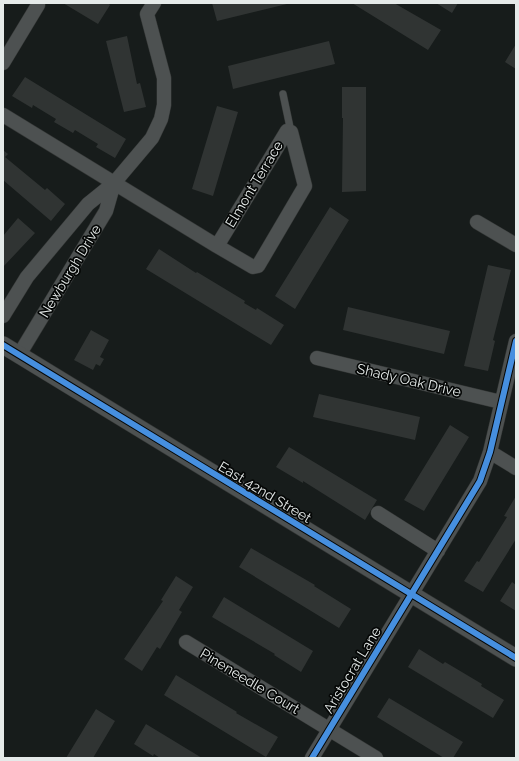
<svg xmlns="http://www.w3.org/2000/svg" width="519" height="761" viewBox="0 0 519 761" font-family="Raleway,sans-serif">
  <style>
    .building { fill: #303433 }
    .lines { fill: none; stroke-linecap: round; stroke-linejoin: round }
    .service-casing { stroke: #343736; stroke-width: 8 }
    .minor-casing { stroke: #343736; stroke-width: 15 }
    .tertiary-casing { stroke: #343736; stroke-width: 18 }
    .service { stroke: #4d5151; stroke-width: 7 }
    .minor { stroke: #4d5151; stroke-width: 14 }
    .tertiary { stroke: #4d5151; stroke-width: 17 }
    .cycleway-casing { stroke: #050706; stroke-width: 8 }
    .cycleway { stroke: #468fdf; stroke-width: 6 }
    .labels { text-anchor: middle; stroke-width: 3.5; stroke-linejoin: round; paint-order: stroke }
    .street-label { font-size: 14px; fill: #e5eae9; stroke: #050706 }
  </style>
  <rect width="100%" height="100%" fill="#171c1b"/>
  <path class="building" d="M63,3H108L110,5L98,24Z
    M212,3H287V4L217,21Z
    M352,3H394L441,30L428,50Z
    M436,3H458L452,13Z
    M127,36L137,84L140,83L146,107L124,112L106,41Z
    M329,41L335,64L233,89L228,66Z
    M516,44V69L505,62Z
    M25,77L126,139L115,158L96,147L98,144L75,130L73,133L54,122L56,119L33,105L32,108L12,96Z
    M342,87H366V191L342,192L343,118H342Z
    M217,106L238,112L213,196L192,189Z
    M3,150L8,154L5,157L45,190L47,188L65,204L51,221L3,180Z
    M330,207L349,220L295,309L275,296Z
    M18,218L35,233L3,267V236Z
    M159,249L196,273L197,272L245,301L244,303L256,310L257,308L284,325L271,345L146,269Z
    M488,265L511,270L493,340L495,341L488,371L464,366Z
    M348,307L450,331L444,354L343,330Z
    M91,330L109,340L100,357L104,359L100,366L96,364L93,370L74,360Z
    M319,394L420,417L415,440L313,417Z
    M450,425L469,437L424,511L404,500Z
    M289,447L377,500L365,520L303,481V483L276,467Z
    M516,496V539L483,592L464,581L477,561L479,562L507,517L504,516Z
    M251,548L315,585L314,586L351,609L339,628L239,567Z
    M176,576L193,587L179,610L182,612L160,649L157,647L142,671L124,659L163,601L161,600Z
    M512,582L516,585V611L500,601Z
    M224,597L313,651L301,672L274,655L275,654L212,617Z
    M419,649L443,664L445,662L482,684L481,686L504,700L493,718L408,667Z
    M176,675L237,712L236,713L278,737L266,757L164,695Z
    M389,698L463,742L453,758H444L377,717Z
    M96,709L115,721L93,758H66Z
    M146,724L202,758H160L154,754L153,756L134,744Z"/>
  <g class="lines">
    <g class="service-casing">
      <path id="service" d="M283,94L291,132"/>
    </g>
    <g class="minor-casing">
      <path id="minor" d="M3,63L38,5
        M3,115L217,246
        M287,131L291,132L305,186L258,266L253,267L217,246Z
        M477,222L516,245
        M3,316L27,277L88,204L114,183
        M19,355L106,211L114,183L152,138L161,119L164,105V78L147,14L154,3
        M317,358L501,402
        M490,452L516,468
        M378,513L438,551
        M186,642L376,758
        M312,758L480,481L490,452L516,341"/>
    </g>
    <g class="tertiary-casing">
      <path id="tertiary" d="M3,345L516,658"/>
    </g>
    <use href="#service" class="service"/>
    <use href="#minor" class="minor"/>
    <use href="#tertiary" class="tertiary"/>
    <g class="cycleway-casing">
      <path id="cycleway" d="M3,345L516,658
        M312,758L480,481L490,452L516,341"/>
    </g>
    <use href="#cycleway" class="cycleway"/>
  </g>
  <g class="labels">
    <g class="street-label">
      <text transform="translate(254 184) rotate(-59)" y="5">Elmont Terrace</text>
      <text transform="translate(70 271) rotate(-59)" y="5">Newburgh Drive</text>
      <text transform="translate(409 380) rotate(13)" y="5">Shady Oak Drive</text>
      <text transform="translate(265 492) rotate(31)" y="5">East 42nd Street</text>
      <text transform="translate(352 670) rotate(-59)" y="5">Aristocrat Lane</text>
      <text transform="translate(250 681) rotate(31)" y="5">Pineneedle Court</text>
    </g>
  </g>
  <rect width="519" height="761" fill="none" stroke="#e5eae9" stroke-width="8"/>
</svg>
